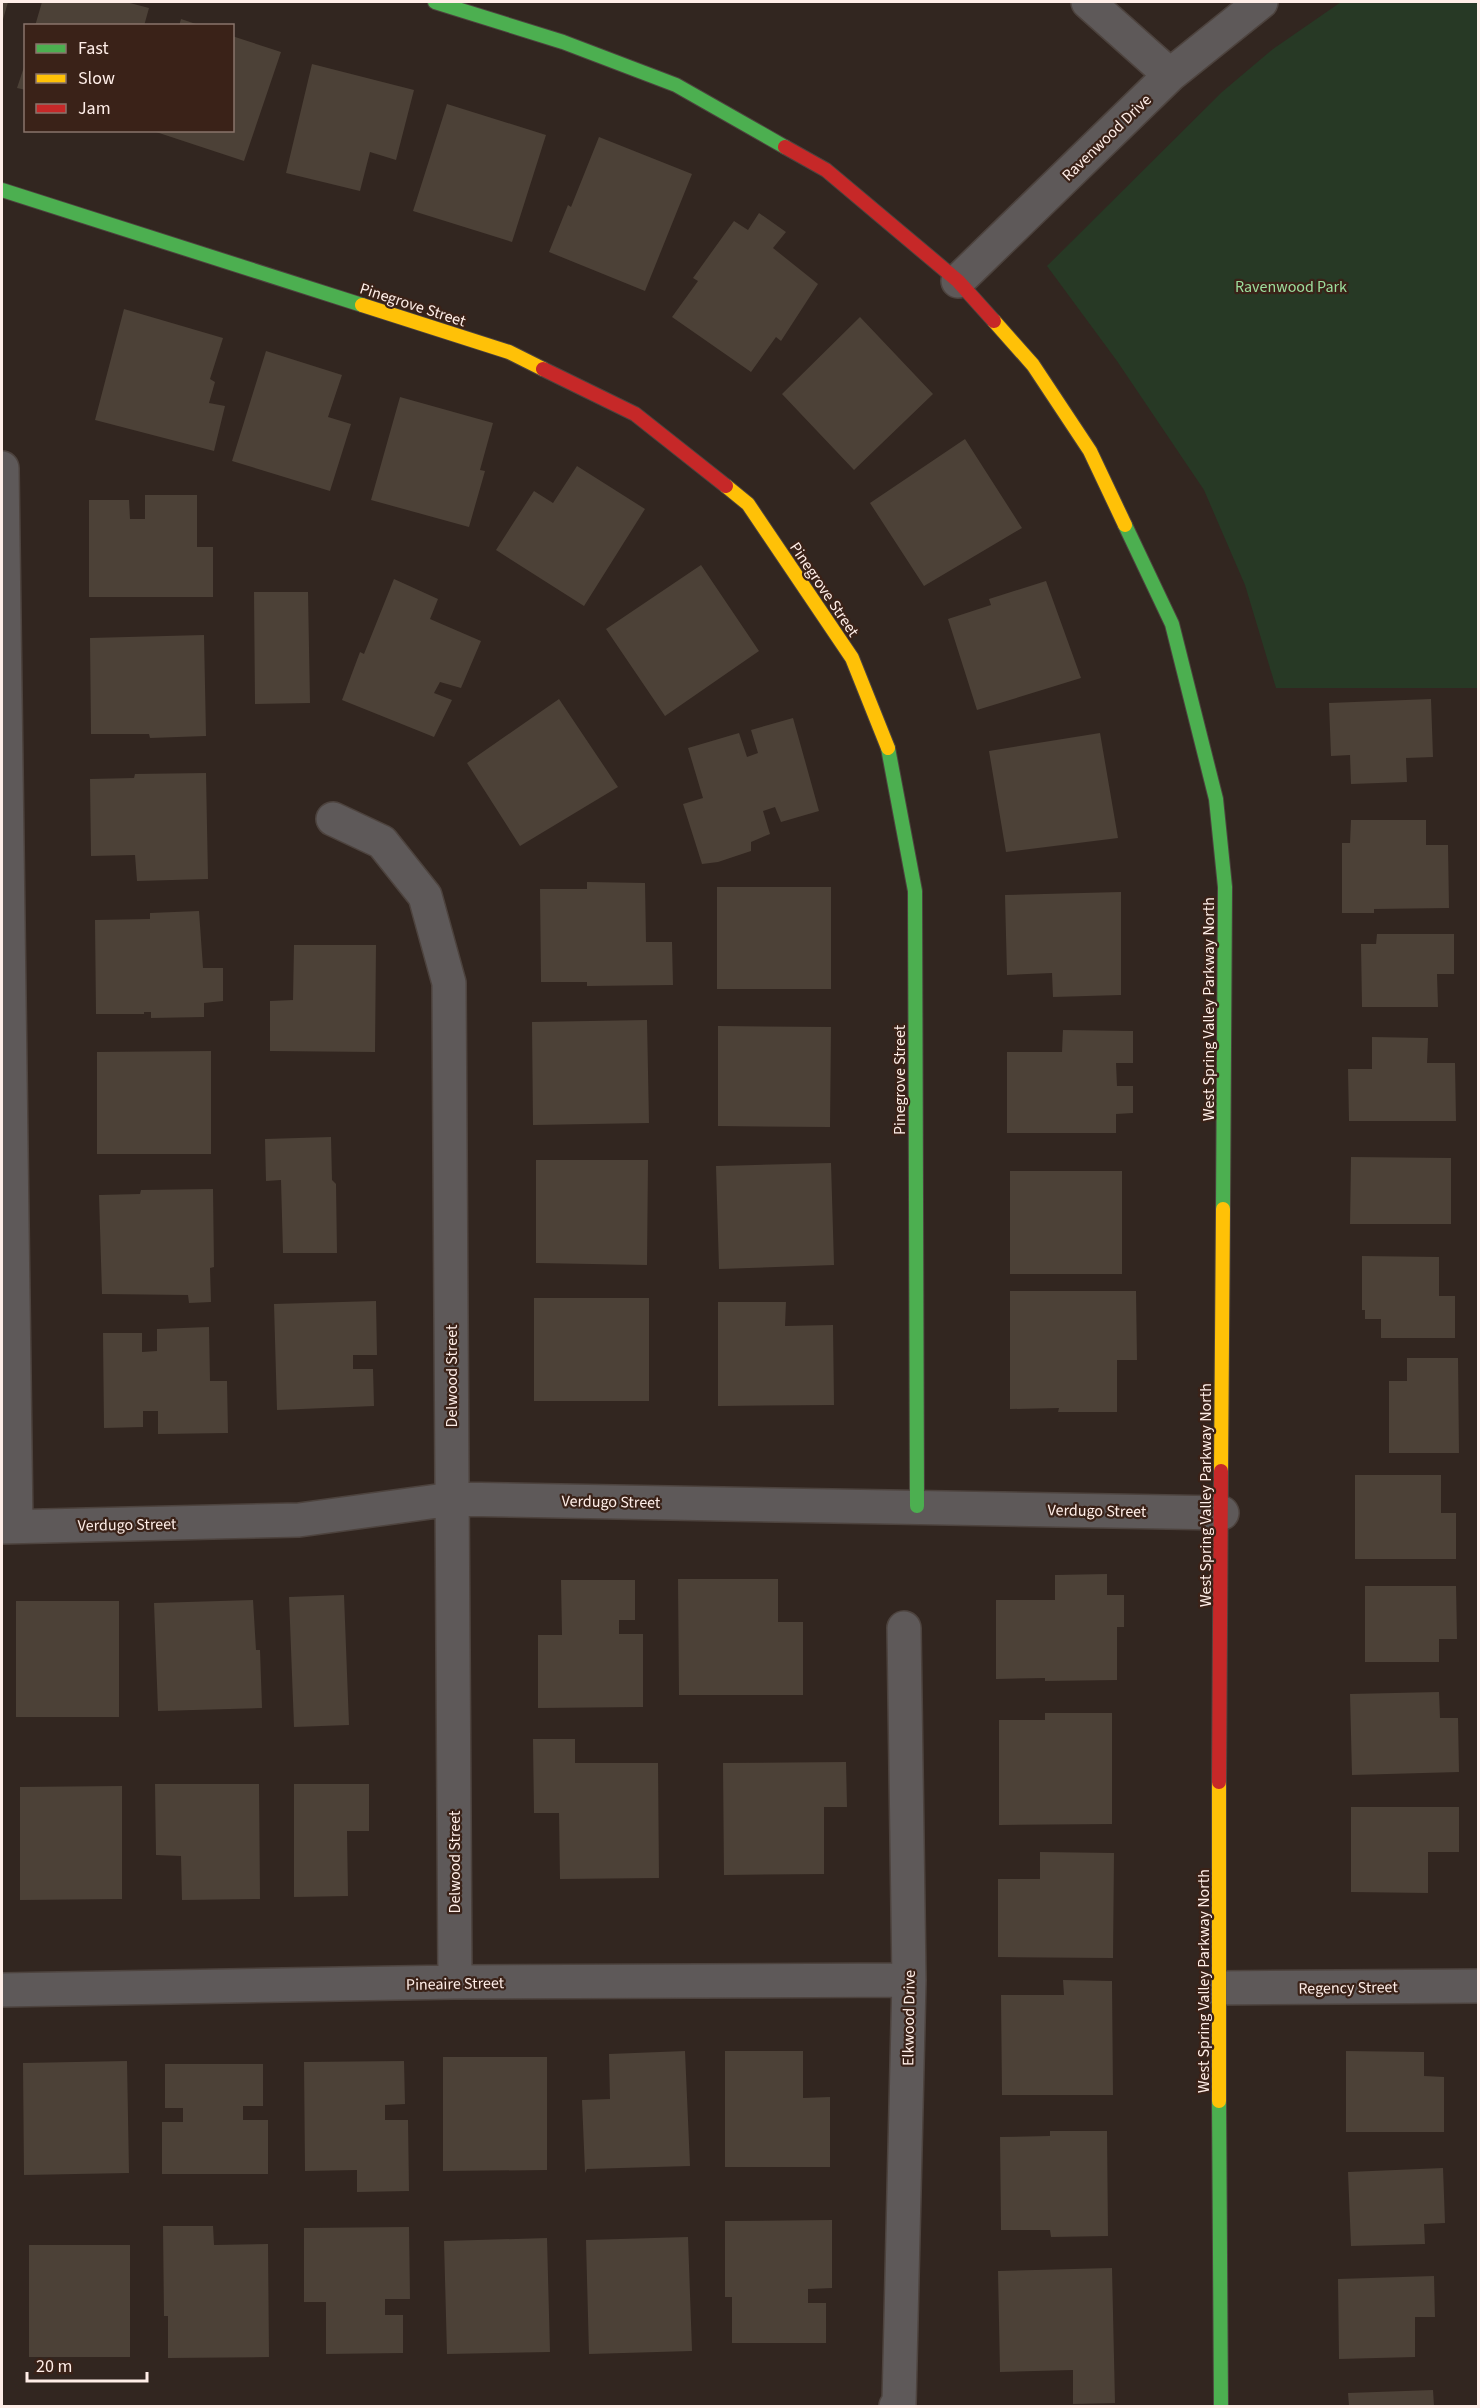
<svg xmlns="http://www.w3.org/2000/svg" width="1480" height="2408" viewBox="0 0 1480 2408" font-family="'Source Sans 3',sans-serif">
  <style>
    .green { fill: #273925 }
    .building { fill: #4c4137 }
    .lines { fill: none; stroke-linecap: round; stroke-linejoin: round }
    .street-casing { stroke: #4d433e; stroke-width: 36 }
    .fast-casing { stroke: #4d433e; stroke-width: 16 }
    .slow-casing { stroke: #4d433e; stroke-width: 16 }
    .jam-casing { stroke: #4d433e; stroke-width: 16 }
    .street { stroke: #5e5959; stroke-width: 33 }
    .fast { stroke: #4caf50; stroke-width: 14 }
    .slow { stroke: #ffc107; stroke-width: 14 }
    .jam { stroke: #c62828; stroke-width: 14 }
    .labels { text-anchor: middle; stroke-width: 4.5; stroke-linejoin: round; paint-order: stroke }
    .street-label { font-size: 16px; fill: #ffeee8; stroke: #3a2218 }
    .park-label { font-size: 16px; fill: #9cde9d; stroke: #3a2218 }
  </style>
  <rect width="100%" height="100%" fill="#322620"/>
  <path class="green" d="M1341,2H1478V688H1276L1245,585L1204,490L1117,361L1047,266L1222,92L1273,49Z"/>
  <path class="building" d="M2,2H8L2,23Z
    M42,2H126L149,8L144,26H35Z
    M181,19L199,25V26H179Z
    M232,36L281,52L244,161L153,131L232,130Z
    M26,61V90L17,88Z
    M312,64L414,90L396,160L370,152L360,191L286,173Z
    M447,104L546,135L512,242L413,211Z
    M599,137L692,174L645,291L549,252L568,205L571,207Z
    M759,213L786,232L773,248L818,284L781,341L776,337L751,372L672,317L698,281L693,278L734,221L748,230Z
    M124,309L223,338L210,379L215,382L209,403L225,406L214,451L95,420Z
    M860,317L933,394L854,470L782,394Z
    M266,351L342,375L328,417L351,424L330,491L232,461Z
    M400,397L493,423L480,470L485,471L469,527L371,500Z
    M965,439L1022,528L924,586L870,503Z
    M577,466L645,509L584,606L496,550L534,491L553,503Z
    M145,495H197V547H213V597H89V500H129L130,519H145Z
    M701,565L759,651L665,716L606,629Z
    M394,579L438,599L430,619L481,641L461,688L440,682L434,693L452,700L434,737L342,700L360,652L364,654Z
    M1046,581L1081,678L977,710L948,619L991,605L989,599Z
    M254,592H308L310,703L255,704Z
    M204,635L206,736L150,738L149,734H91L90,638Z
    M559,699L618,787L520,846L467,763Z
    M1431,699L1433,757L1406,758L1407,782L1351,784L1350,755L1331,756L1329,703Z
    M793,718L819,811L781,822L775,807L763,811L770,834L751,842V851L718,862L702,864L683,804L703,798L688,748L739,733L747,757L758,753L751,730Z
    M1100,733L1118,838L1006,852L989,751Z
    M206,773L208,879L137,881L135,855L91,856L90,779L134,778L135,774Z
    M1351,820H1426V845H1448L1449,908L1374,909V913H1342V843H1350Z
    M587,882L645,883L646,942H672L673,985L587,986V982H541L540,889H587Z
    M717,887H831V989H717Z
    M1121,892V995L1053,997L1052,973L1007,975L1005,895Z
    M199,911L203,968H223V1001L204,1003V1017L151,1018V1012H144V1014H96L95,920L150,919V913Z
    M1377,934H1454V974H1437L1438,1007H1362L1361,944H1376Z
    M294,945H376L375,1052L270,1051V1001L293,1000Z
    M647,1020L649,1123L533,1125L532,1022Z
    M718,1026L831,1027L830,1127L718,1126Z
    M1063,1030L1133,1031V1063H1116L1117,1086H1133V1113L1116,1114V1133H1007V1052H1062Z
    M1372,1037L1428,1038L1427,1063H1455L1456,1121H1349L1348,1069H1372Z
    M211,1051V1154H97V1052Z
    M331,1137L332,1180L336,1184L337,1253H283L281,1180L266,1181L265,1139Z
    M1351,1157L1451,1158V1224H1350Z
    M536,1160H648L647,1265L536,1263Z
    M831,1163L834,1265L719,1269L716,1166Z
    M1010,1171H1122V1274H1010Z
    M213,1189L214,1267L210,1268L211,1302L189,1303L188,1295L102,1294L99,1195L140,1194L141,1190Z
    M1362,1256L1439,1257V1296H1455V1338H1381V1319H1365V1310H1362Z
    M1010,1291H1136L1137,1360H1117V1412H1058L1059,1408L1010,1409Z
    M534,1298H649V1401H534Z
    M376,1301L377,1355H353V1369H373L374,1406L277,1410L274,1304Z
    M718,1302H786L785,1326L833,1325L834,1405L718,1406Z
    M209,1327L210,1381H227L228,1433L158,1434V1411H143V1427L104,1428L103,1333H142V1352L157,1351V1329Z
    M1407,1358H1458L1459,1453H1389V1381H1407Z
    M1355,1475H1441V1513H1456V1559H1355Z
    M1107,1574V1595H1124V1627H1117V1680L1045,1681V1678L996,1679V1600H1055V1575Z
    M678,1579H778V1622H803V1695H679Z
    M561,1580H635V1620H619V1634H643V1707L538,1708V1635H562Z
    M1365,1586H1456L1457,1639H1439V1662H1365Z
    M344,1595L349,1725L294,1727L289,1597Z
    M253,1600L256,1650H260L262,1708L158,1711L154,1603Z
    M16,1601H119V1717H16Z
    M1439,1692L1440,1718H1458L1459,1772L1352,1775L1350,1694Z
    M1045,1713H1112V1824L999,1825V1720H1045Z
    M533,1739H575V1763H658L659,1878L560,1879L559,1813H534Z
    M846,1762L847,1807H824V1874L724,1875L723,1763Z
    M155,1784H259L260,1899L182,1900L181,1856L156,1855Z
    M294,1784H369V1831H347L348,1896L294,1897Z
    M122,1786V1899L20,1900V1787Z
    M1351,1807H1459V1852H1428V1893L1351,1892Z
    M1040,1852L1114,1853L1113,1958L998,1957V1879H1040Z
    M1063,1980L1112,1981L1113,2095H1002L1001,1995H1064Z
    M685,2051L690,2166L587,2169L585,2173L582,2100L610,2099L609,2054Z
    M725,2051H803V2098L830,2097V2167H725Z
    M1346,2051L1424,2052V2076L1444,2077V2132H1346Z
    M443,2057H547V2170L443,2171Z
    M127,2061L129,2173L24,2175L23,2063Z
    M404,2061L405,2104L385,2105V2120H408L409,2191L357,2192V2170L305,2171L304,2062Z
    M165,2064H263V2106H243V2120H268V2174H162V2122H183V2108H165Z
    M1050,2131H1107L1108,2236L1051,2237L1050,2230H1001L1000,2137L1050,2136Z
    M1443,2168L1445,2223L1424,2224L1425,2244L1351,2246L1348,2172Z
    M832,2220V2288L808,2289V2303H826V2343H732V2297H725V2221Z
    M163,2226H213L214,2245L268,2244L269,2357L168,2358V2316H164Z
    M409,2227L410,2299H385V2315H403V2353L326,2354V2302H304V2228Z
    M688,2237L692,2351L589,2354L586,2240Z
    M547,2238L550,2352L447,2354L444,2241Z
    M29,2245H130V2357H29Z
    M1112,2268L1115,2403L1073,2404V2370L1000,2372L998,2271Z
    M1434,2276L1435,2317H1415V2357L1339,2359L1338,2279Z
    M1433,2390L1434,2406H1349L1348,2393Z"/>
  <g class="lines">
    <g class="street-casing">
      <path id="street" d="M1088,2L1170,75
        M958,281L1170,75L1261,2
        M2,468L16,1526
        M333,819L382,842L425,896L449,983L455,1982
        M2,1527L299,1520L452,1499L1222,1513
        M1218,1988L1478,1986
        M2,1990L455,1982L909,1980
        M896,2406L899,2404L909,1980L904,1628"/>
    </g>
    <g class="fast-casing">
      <path id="fast" d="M435,2L563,42L676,85L785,147
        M2,190L362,305
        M1125,525L1172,624L1216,799L1225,887L1223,1209
        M888,748L915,891L917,1506
        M1219,2101L1221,2406"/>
    </g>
    <g class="slow-casing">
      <path id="slow" d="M362,305L509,352L543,369
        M994,321L1033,365L1090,451L1125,525
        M726,486L748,504L852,658L888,748
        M1221,1471L1223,1209
        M1219,2101V1782"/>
    </g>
    <g class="jam-casing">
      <path id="jam" d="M785,147L826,170L958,281L994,321
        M543,369L635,414L726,486
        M1219,1782L1221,1471"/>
    </g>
    <use href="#street" class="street"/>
    <use href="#fast" class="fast"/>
    <use href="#slow" class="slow"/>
    <use href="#jam" class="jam"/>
  </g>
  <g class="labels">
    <g class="street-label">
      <text transform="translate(1106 137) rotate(-44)" y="6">Ravenwood Drive</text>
      <text transform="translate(413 304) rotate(18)" y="6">Pinegrove Street</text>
      <text transform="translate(825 589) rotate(56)" y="6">Pinegrove Street</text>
      <text transform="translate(1208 1009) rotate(-90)" y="6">West Spring Valley Parkway North</text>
      <text transform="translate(899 1080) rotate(-90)" y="6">Pinegrove Street</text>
      <text transform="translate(451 1376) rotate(-90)" y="6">Delwood Street</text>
      <text transform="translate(1205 1495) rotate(-90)" y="6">West Spring Valley Parkway North</text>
      <text transform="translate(611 1501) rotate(1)" y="6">Verdugo Street</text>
      <text transform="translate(1097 1510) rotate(1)" y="6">Verdugo Street</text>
      <text transform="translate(127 1524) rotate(-1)" y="6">Verdugo Street</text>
      <text transform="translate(454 1862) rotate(-90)" y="6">Delwood Street</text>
      <text transform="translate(1203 1981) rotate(-90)" y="6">West Spring Valley Parkway North</text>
      <text transform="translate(455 1983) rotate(-1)" y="6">Pineaire Street</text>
      <text transform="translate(1348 1987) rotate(-1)" y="6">Regency Street</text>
      <text transform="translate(908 2018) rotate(-89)" y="6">Elkwood Drive</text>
    </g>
    <g class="park-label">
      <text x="1291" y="292">Ravenwood Park</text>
    </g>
  </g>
  <rect width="1480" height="2408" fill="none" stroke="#ffeee8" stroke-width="6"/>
  <rect x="24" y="24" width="210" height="108" fill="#3a2218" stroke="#89746b" stroke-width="1.5"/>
  <rect x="36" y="44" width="30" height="9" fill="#4caf50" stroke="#89746b" stroke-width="1.5"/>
  <text x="78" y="54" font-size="18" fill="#ffeee8">Fast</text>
  <rect x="36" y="74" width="30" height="9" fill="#ffc107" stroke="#89746b" stroke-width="1.5"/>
  <text x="78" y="84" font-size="18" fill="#ffeee8">Slow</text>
  <rect x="36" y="104" width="30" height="9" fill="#c62828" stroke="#89746b" stroke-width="1.5"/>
  <text x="78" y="114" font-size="18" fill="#ffeee8">Jam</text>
  <path d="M27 2372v9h120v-9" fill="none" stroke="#ffeee8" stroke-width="3"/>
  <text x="36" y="2372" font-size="18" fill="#ffeee8" stroke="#3a2218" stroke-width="4.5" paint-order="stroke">20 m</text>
</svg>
